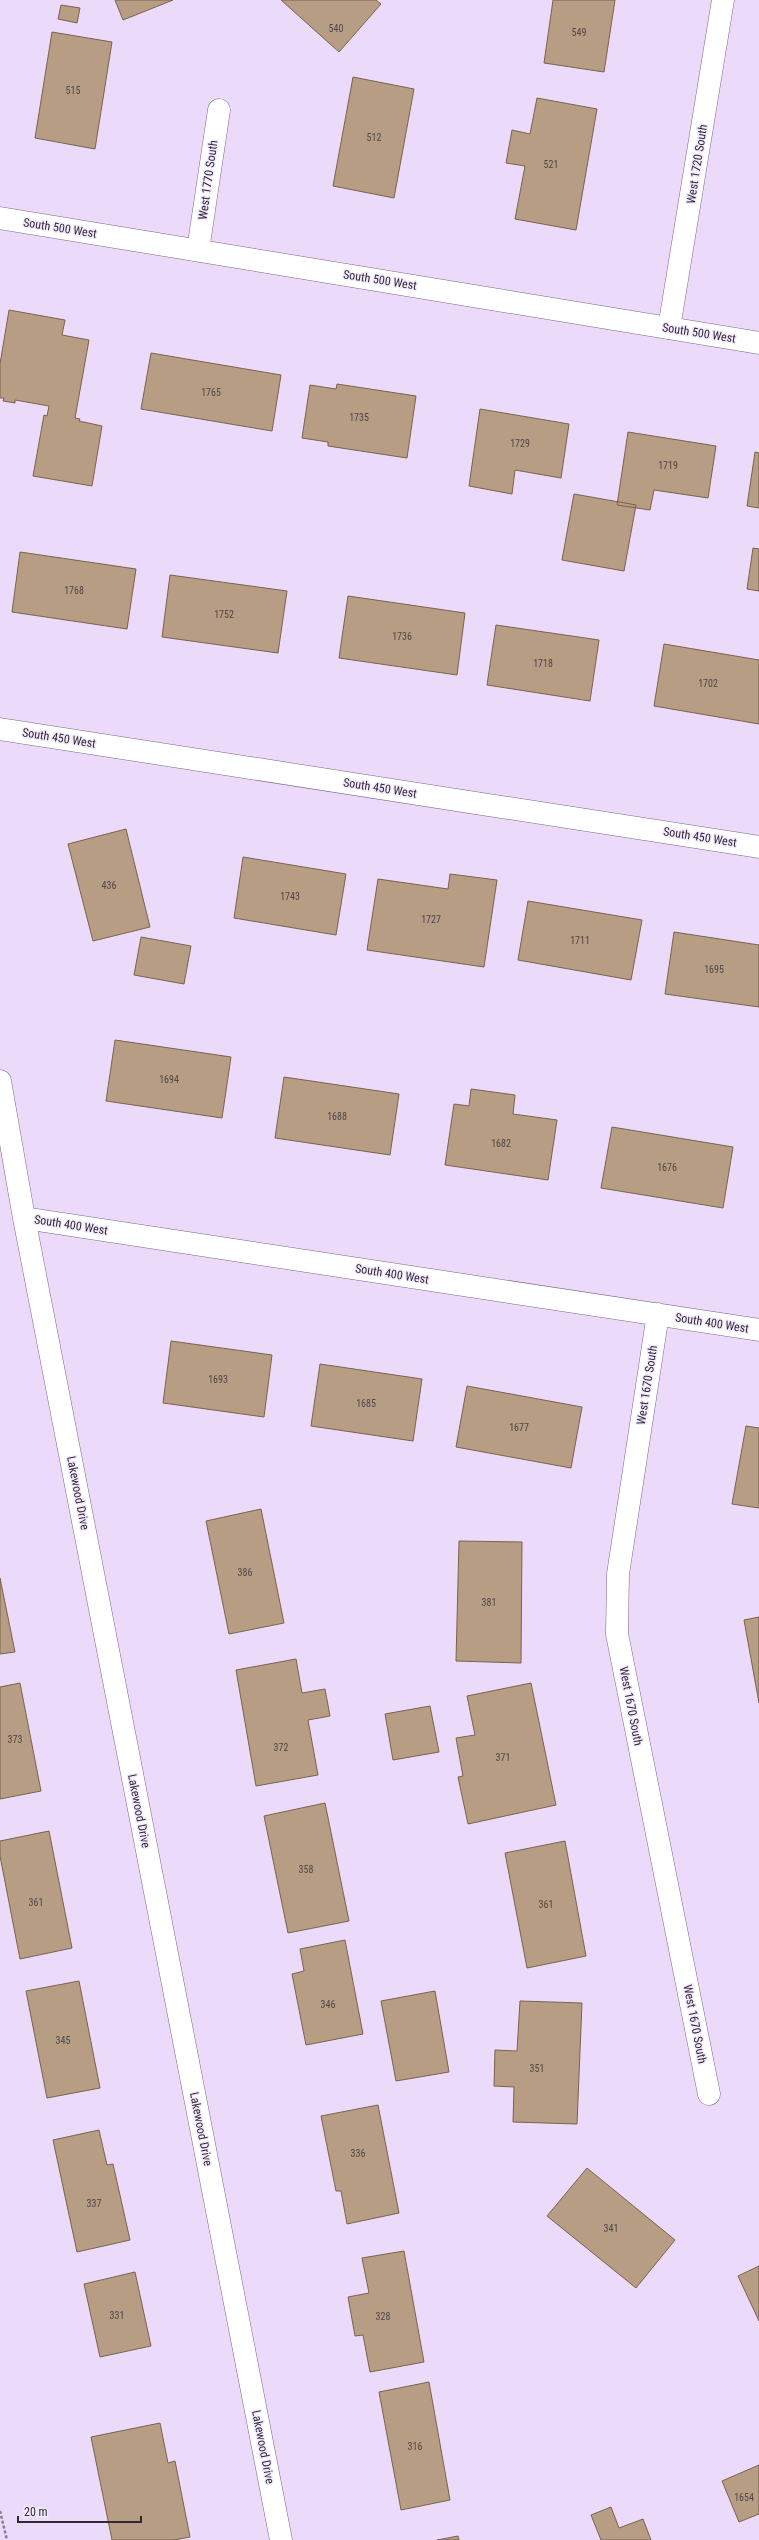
<svg xmlns="http://www.w3.org/2000/svg" width="759" height="2540" viewBox="0 0 759 2540" font-family="'Roboto Condensed',sans-serif">
  <style>
    .building { fill: #b69d84; stroke: #7a634c }
    .lines { fill: none; stroke-linecap: round; stroke-linejoin: round }
    .minor-casing { stroke: #786984; stroke-width: 23 }
    .secondary-casing { stroke: #786984; stroke-width: 23 }
    .path { stroke: #877c90; stroke-width: 2.5; stroke-dasharray: 3 2; stroke-linecap: butt }
    .minor { stroke: #fff; stroke-width: 22 }
    .secondary { stroke: #fff; stroke-width: 22 }
    .labels { text-anchor: middle; stroke-width: 3; stroke-linejoin: round; paint-order: stroke }
    .number-label { font-size: 10px; fill: #514648 }
    .street-label { font-size: 12px; fill: #2f2934; stroke: #f4eafd }
  </style>
  <rect width="100%" height="100%" fill="#ebdaf9"/>
  <path class="building" d="M115,0H173L123,20Z
    M281,0H376L381,4L339,52Z
    M553,0H615L604,72L544,63Z
    M61,5L80,8L77,23L58,19Z
    M52,32L112,42L95,149L35,138Z
    M353,77L414,89L394,198L333,186Z
    M537,98L597,109L576,230L515,219L525,166L506,163L512,130L530,134Z
    M9,310L65,320L62,335L89,340L75,418L80,419L79,421L102,426L92,486L33,476L44,415L47,416L49,406L15,400V403L3,401L4,398H0V364Z
    M151,353L281,375L272,431L141,409Z
    M337,384L416,396L407,458L328,446V442L302,438L310,385L336,389Z
    M480,409L569,424L561,478L515,470L512,494L469,486Z
    M628,432L716,446L708,498L654,490L650,510L617,505Z
    M755,452L759,453V508L747,506Z
    M574,494L636,505L624,571L562,560Z
    M753,548L759,549V591L747,589Z
    M20,552L136,569L127,629L12,612Z
    M170,575L287,591L278,653L162,637Z
    M348,596L465,613L457,675L339,658Z
    M496,625L599,640L590,701L487,685Z
    M664,644L759,660V724L654,706Z
    M126,829L150,927L93,941L68,844Z
    M243,857L346,874L336,935L234,918Z
    M450,874L497,880L484,967L367,950L378,879L448,889Z
    M528,901L642,920L631,980L518,960Z
    M674,932L759,945V1007L665,994Z
    M141,937L191,946L184,984L134,975Z
    M115,1040L231,1057L222,1118L106,1101Z
    M284,1077L399,1094L390,1155L275,1138Z
    M471,1089L515,1095L513,1114L557,1120L548,1180L445,1165L454,1104L469,1106Z
    M612,1127L733,1147L723,1208L601,1188Z
    M171,1341L272,1355L264,1417L163,1403Z
    M320,1364L422,1379L413,1441L311,1426Z
    M467,1386L582,1407L571,1468L456,1447Z
    M746,1426L759,1428V1508L732,1504Z
    M261,1509L284,1623L229,1634L206,1521Z
    M459,1541L522,1542L521,1663L456,1661Z
    M0,1578L15,1652L0,1654Z
    M759,1617V1703L744,1620Z
    M296,1659L302,1693L325,1689L330,1716L308,1720L318,1775L256,1786L236,1670Z
    M20,1683L41,1791L0,1799V1687Z
    M531,1683L556,1805L468,1824L458,1777L463,1776L456,1738L475,1735L467,1696Z
    M430,1706L439,1752L393,1760L385,1714Z
    M325,1803L349,1921L288,1933L264,1816Z
    M49,1831L72,1948L20,1959L0,1856V1841Z
    M565,1841L586,1956L527,1968L505,1853Z
    M345,1940L363,2034L306,2045L292,1974L304,1971L300,1949Z
    M79,1981L100,2088L47,2098L26,1991Z
    M435,1991L449,2072L396,2081L381,2001Z
    M520,2001L582,2003L577,2124L513,2122L514,2087L494,2086L495,2050L517,2051Z
    M378,2105L399,2213L347,2224L341,2191H336L321,2116Z
    M99,2130L107,2165L113,2164L130,2240L77,2252L53,2140Z
    M587,2168L675,2240L636,2288L547,2216Z
    M404,2251L424,2362L370,2372L363,2335L355,2336L348,2297L369,2293L362,2258Z
    M759,2266V2321L738,2276Z
    M135,2272L151,2346L100,2357L84,2284Z
    M429,2382L450,2500L401,2510L379,2392Z
    M160,2423L168,2463L175,2461L190,2537L174,2540H112L91,2437Z
    M759,2465V2514L739,2522L722,2481Z
    M611,2507L619,2528L643,2519L651,2540H601L591,2515Z
    M458,2536L459,2540H437Z"/>
  <g class="lines">
    <g class="minor-casing">
      <path id="minor" d="M198,250L219,110
        M669,328L723,0
        M0,729L759,847
        M0,1081L24,1218L281,2540
        M24,1218L759,1330
        M658,1314L618,1574L617,1634L709,2094"/>
    </g>
    <g class="secondary-casing">
      <path id="secondary" d="M0,218L759,343"/>
    </g>
    <path class="path" d="M0,2511L7,2540"/>
    <use href="#minor" class="minor"/>
    <use href="#secondary" class="secondary"/>
  </g>
  <g class="labels">
    <g class="number-label">
      <text x="336" y="32">540</text>
      <text x="579" y="36">549</text>
      <text x="73" y="94">515</text>
      <text x="374" y="141">512</text>
      <text x="551" y="168">521</text>
      <text x="211" y="396">1765</text>
      <text x="359" y="421">1735</text>
      <text x="520" y="447">1729</text>
      <text x="668" y="469">1719</text>
      <text x="74" y="594">1768</text>
      <text x="224" y="618">1752</text>
      <text x="402" y="640">1736</text>
      <text x="543" y="667">1718</text>
      <text x="708" y="687">1702</text>
      <text x="109" y="889">436</text>
      <text x="290" y="900">1743</text>
      <text x="431" y="923">1727</text>
      <text x="580" y="944">1711</text>
      <text x="714" y="973">1695</text>
      <text x="169" y="1083">1694</text>
      <text x="337" y="1120">1688</text>
      <text x="501" y="1147">1682</text>
      <text x="667" y="1171">1676</text>
      <text x="218" y="1383">1693</text>
      <text x="366" y="1407">1685</text>
      <text x="519" y="1431">1677</text>
      <text x="245" y="1576">386</text>
      <text x="489" y="1606">381</text>
      <text x="15" y="1743">373</text>
      <text x="281" y="1751">372</text>
      <text x="503" y="1761">371</text>
      <text x="306" y="1873">358</text>
      <text x="36" y="1906">361</text>
      <text x="546" y="1908">361</text>
      <text x="328" y="2008">346</text>
      <text x="63" y="2044">345</text>
      <text x="537" y="2072">351</text>
      <text x="358" y="2157">336</text>
      <text x="94" y="2207">337</text>
      <text x="611" y="2232">341</text>
      <text x="117" y="2319">331</text>
      <text x="383" y="2320">328</text>
      <text x="415" y="2450">316</text>
      <text x="744" y="2501">1654</text>
    </g>
    <g class="street-label">
      <text transform="translate(697 164) rotate(-81)" y="4">West 1720 South</text>
      <text transform="translate(208 180) rotate(-82)" y="4">West 1770 South</text>
      <text transform="translate(60 228) rotate(9)" y="4">South 500 West</text>
      <text transform="translate(380 280) rotate(9)" y="4">South 500 West</text>
      <text transform="translate(699 333) rotate(9)" y="4">South 500 West</text>
      <text transform="translate(59 738) rotate(9)" y="4">South 450 West</text>
      <text transform="translate(380 788) rotate(9)" y="4">South 450 West</text>
      <text transform="translate(700 837) rotate(9)" y="4">South 450 West</text>
      <text transform="translate(71 1225) rotate(9)" y="4">South 400 West</text>
      <text transform="translate(392 1274) rotate(9)" y="4">South 400 West</text>
      <text transform="translate(712 1323) rotate(9)" y="4">South 400 West</text>
      <text transform="translate(647 1385) rotate(-81)" y="4">West 1670 South</text>
      <text transform="translate(78 1493) rotate(79)" y="4">Lakewood Drive</text>
      <text transform="translate(631 1706) rotate(79)" y="4">West 1670 South</text>
      <text transform="translate(139 1811) rotate(79)" y="4">Lakewood Drive</text>
      <text transform="translate(695 2024) rotate(79)" y="4">West 1670 South</text>
      <text transform="translate(201 2129) rotate(79)" y="4">Lakewood Drive</text>
      <text transform="translate(263 2447) rotate(79)" y="4">Lakewood Drive</text>
    </g>
  </g>
  <path d="M18 2516v6h123v-6" fill="none" stroke="#2f2934" stroke-width="2"/>
  <text x="24" y="2516" font-size="12" fill="#2f2934" stroke="#f4eafd" stroke-width="3" paint-order="stroke">20 m</text>
</svg>
